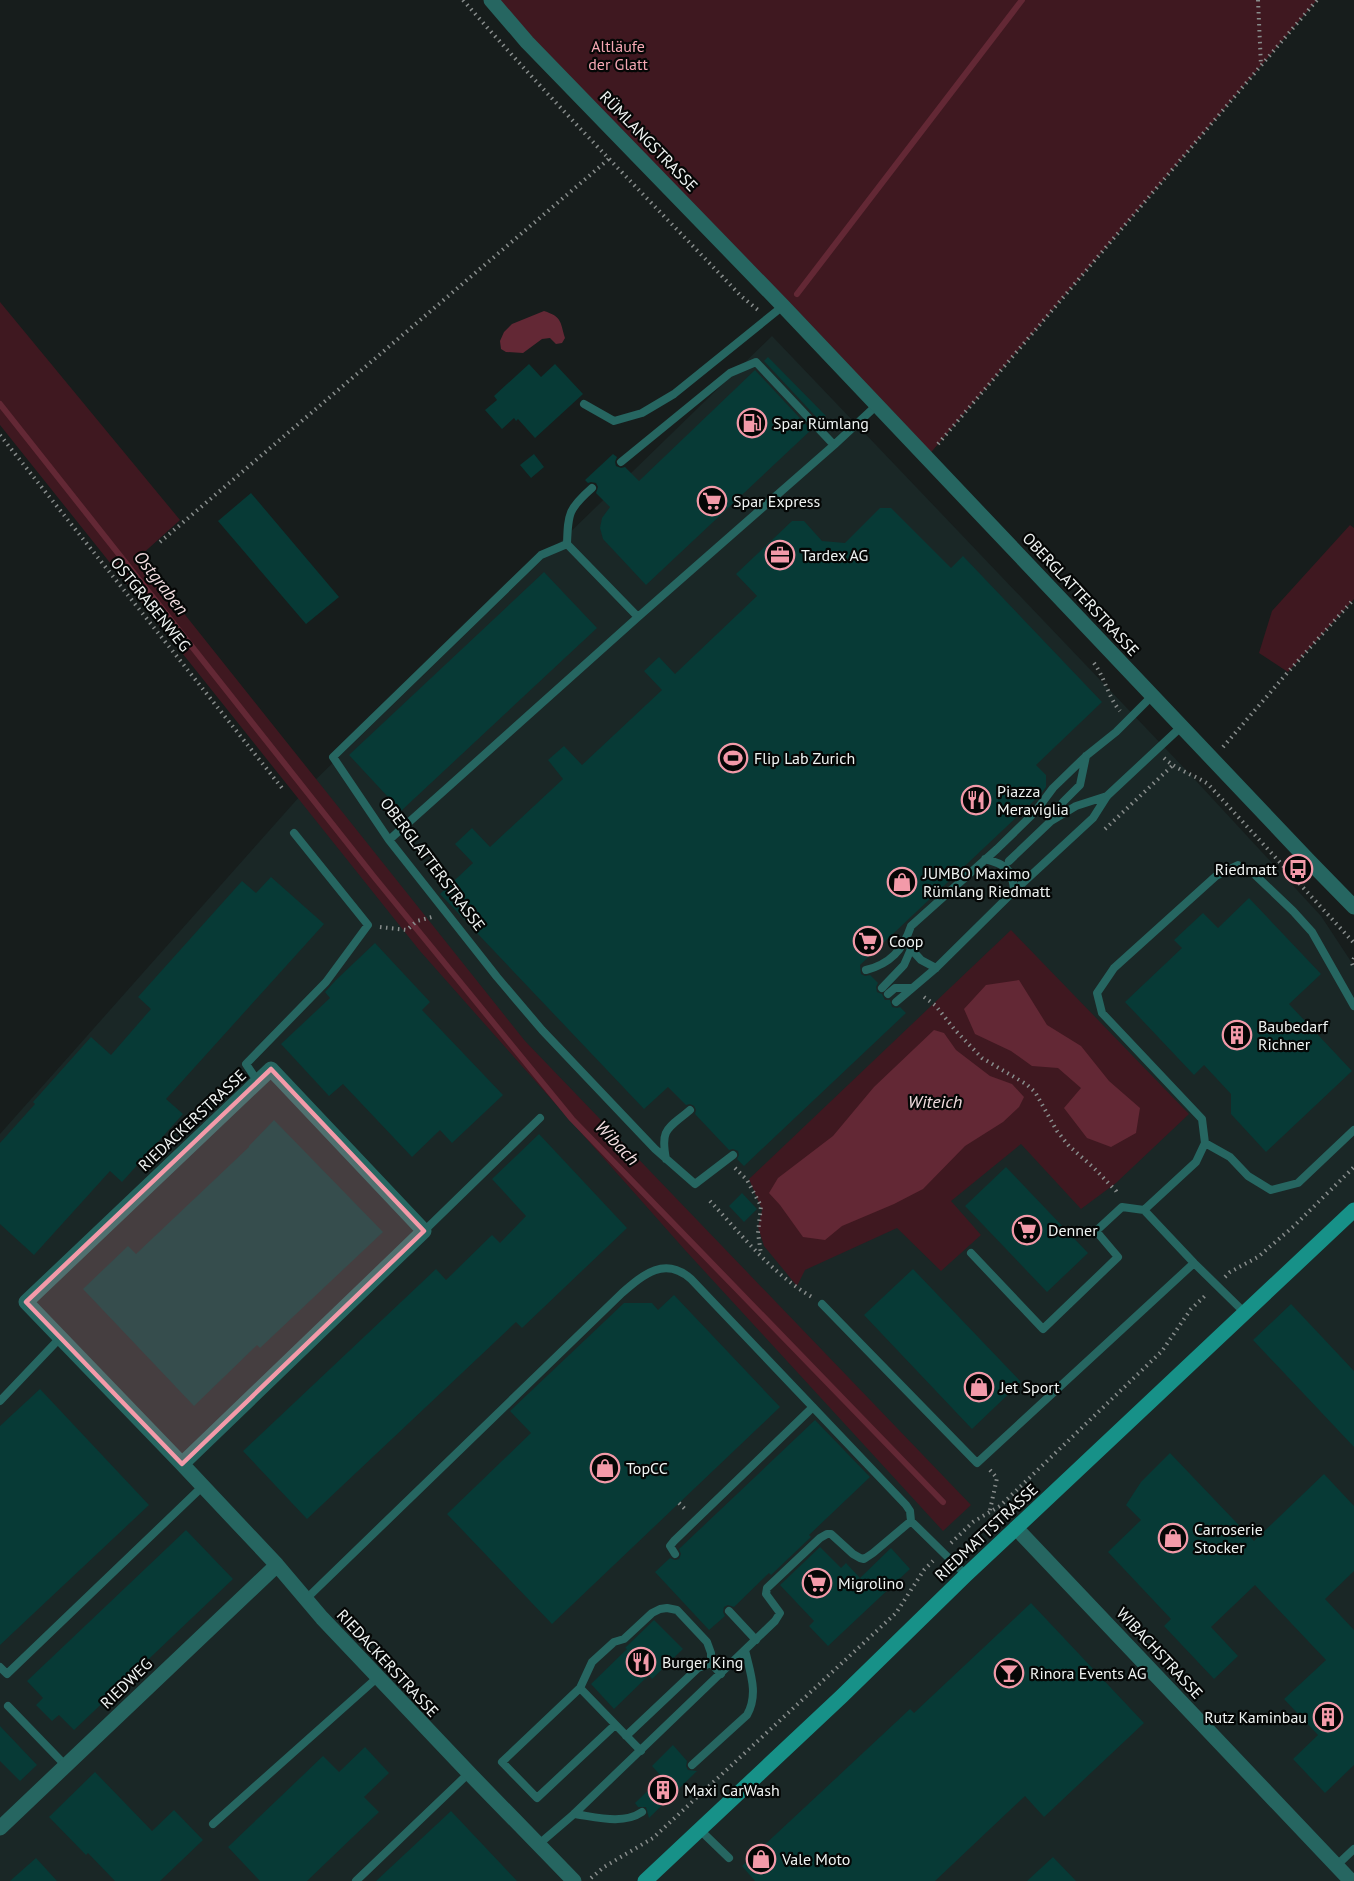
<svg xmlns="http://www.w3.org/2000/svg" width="1354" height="1881" viewBox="0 0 1354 1881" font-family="'PT Sans',sans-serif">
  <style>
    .built { fill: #1a2726 }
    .green { fill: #3f1820 }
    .water { fill: #632835 }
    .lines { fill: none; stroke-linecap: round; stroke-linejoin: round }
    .stream { stroke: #632835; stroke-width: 6 }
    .building { fill: #073a36 }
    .path { stroke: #888d8c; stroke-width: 4; stroke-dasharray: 1.5 4.5; stroke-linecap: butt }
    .service { stroke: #266661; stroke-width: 8 }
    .minor { stroke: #266661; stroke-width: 15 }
    .tertiary { stroke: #266661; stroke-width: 15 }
    .secondary { stroke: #179188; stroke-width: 15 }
    .marked { fill: #f39aa9; fill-opacity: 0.2; stroke: #f39aa9; stroke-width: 4.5; stroke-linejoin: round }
    .labels { text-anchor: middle; stroke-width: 4.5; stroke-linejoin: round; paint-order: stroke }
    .park-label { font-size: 16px; fill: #f4a7b3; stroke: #050706 }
    .street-label { font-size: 16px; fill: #eff3f2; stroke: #050706 }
    .poi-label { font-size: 16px; fill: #eff3f2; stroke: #050706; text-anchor: start }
    .water-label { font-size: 18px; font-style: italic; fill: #f2dde0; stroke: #050706 }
  </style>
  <rect width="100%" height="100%" fill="#171d1c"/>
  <path class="built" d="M772,336L1186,770L1321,916L1354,966V1881H0V1134L308,787Z"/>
  <path class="green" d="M491,0H1317L927,457Z
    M0,302L180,520L139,557L525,1041L971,1505L943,1531L685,1250L420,951L0,425Z
    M1350,525L1354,528V599L1288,672L1259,653L1272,611Z
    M1011,930L1189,1114L1116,1183L1081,1209L1021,1144L951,1201L981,1235L941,1271L897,1228L805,1270L797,1286L764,1246L758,1227L762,1210L749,1179Z"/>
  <path class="water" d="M544,311C562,317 560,321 565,338L562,343L556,344L550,338L542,339L523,353L506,352L501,349L500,341L504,332L512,324Z
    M1019,980L1047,1025L1081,1046L1109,1081L1140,1108L1136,1133L1111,1147L1087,1138L1064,1108L1081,1088L1058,1068L1032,1066L1011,1051L975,1034L964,1009L986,985Z
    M934,1030L944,1033L956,1050L990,1076L1012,1084L1024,1097L1019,1107L1003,1122L965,1146L923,1189L894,1204L842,1226L825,1240L803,1237L780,1205L769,1193L778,1178L833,1136L874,1087Z"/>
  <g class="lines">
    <path class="stream" d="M797,294L1022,0
      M0,404L375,878L572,1119L943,1502"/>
  </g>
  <path class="building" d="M768,357L826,416L820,421L764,361Z
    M529,364L541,377L555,364L583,394L535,438L518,419L516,421L514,418L502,429L485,410L497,400L494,396Z
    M755,370L811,430L646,585L603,539L600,528L602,518L610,507L596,493L598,487L596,483L591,482L588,483L585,480L613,454L617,457L615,462L616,466L621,468L625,467L639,481Z
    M534,454L544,467L531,478L520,465Z
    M251,493L339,597L306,624L218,521Z
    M880,508H891L951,568L963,556L1102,702L1036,765L1046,775V787L1040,795L860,965L861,974L865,976L870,975L878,983L876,987L877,992L882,994L885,1000H890L892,1007L897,1008L900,1007L906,1013L744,1166L737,1159L739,1155L738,1151L733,1149L729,1150L695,1114L696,1110L694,1106L690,1104L686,1105L668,1087L644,1109L440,894L473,863L455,844L472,828L490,847L563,779L548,760L564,746L582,765L662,690L644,671L659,657L675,674L757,596L736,574L792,521H804L822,541L845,543Z
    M544,572L597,628L401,811L349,755Z
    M271,877L324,924L166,1099L183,1114L122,1182L110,1171L34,1255L0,1224V1143L35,1104L33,1102L91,1037L111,1055L151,1009L138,997L242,881L256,893Z
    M1249,898L1321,974L1289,1004L1352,1071L1266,1152L1231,1114V1094L1204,1065L1194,1075L1125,1002L1182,948L1174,940L1203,913L1218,928Z
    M375,943L430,1002L422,1010L503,1095L452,1143L440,1130L412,1157L343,1084L329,1096L281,1044L330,998L325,992L336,980Z
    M274,1120L383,1232L260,1348L257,1345L194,1406L83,1289L128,1246L136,1254L249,1147V1146Z
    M539,1134L627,1228L522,1328L516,1322L307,1519L243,1451L436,1269L446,1280L492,1235L500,1243L526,1216L492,1179Z
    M1006,1167L1088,1253L1047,1292L965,1206Z
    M742,1193L757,1209L744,1222L729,1206Z
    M913,1269L1021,1382L972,1429L864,1315Z
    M674,1295L780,1407L552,1624L447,1514L531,1433L510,1411L624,1303H652L658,1310Z
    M1291,1304L1354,1371V1447L1253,1340Z
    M40,1389L149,1505L0,1645V1426Z
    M815,1420L870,1477L809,1535L811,1537L771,1575L769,1573L734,1607L728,1605L724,1607L723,1612L725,1616L709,1630L655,1572L670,1558L675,1560L679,1559L681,1554L679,1549Z
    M1170,1453L1254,1541L1324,1474L1354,1506V1571L1325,1599L1354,1630V1765L1325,1793L1293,1759L1318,1735L1284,1699L1326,1660L1255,1585L1211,1627L1238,1656L1214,1679L1164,1626L1171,1619L1108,1552L1141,1520L1126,1505L1141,1482Z
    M186,1530L233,1579L74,1730L59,1715L52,1721L36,1705L43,1698L27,1681Z
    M820,1547L841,1568L846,1563L860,1578L891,1548L910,1569L828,1646L809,1626L814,1621L780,1585Z
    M1031,1603L1144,1723L1044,1817L1025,1796L935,1881H755L742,1866L910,1709L914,1713Z
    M654,1620L683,1649L652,1679L649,1675L614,1709L591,1684L627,1649L625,1648Z
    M0,1726L37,1765L20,1781L0,1761Z
    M673,1745L687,1761L686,1766L688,1770L697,1771L649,1818L646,1807H638L635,1803L662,1777L652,1766Z
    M365,1747L389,1773L364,1797L379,1812L307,1881H260L228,1847L323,1756L339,1772Z
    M95,1772L152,1831L174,1810L203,1840L160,1881H115L88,1853L86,1855L49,1817Z
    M451,1811L517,1881H376Z
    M1053,1857L1076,1881H1027Z
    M36,1858L57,1881H10Z"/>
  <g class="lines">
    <path class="path" d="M463,0C552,102 647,198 741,296L758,310
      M1258,0L1261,66
      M0,435L282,788
      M938,444L1317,0
      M160,542L610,158
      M1094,663C1105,678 1108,697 1120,711
      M1223,747L1288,672L1354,599
      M1164,758C1177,770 1194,775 1208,784L1354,943
      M1105,829L1172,766
      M380,927L407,930L417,921L432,917
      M1354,958L1352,963L1354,969
      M924,997L935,1005L955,1030L982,1058L1026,1084L1035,1092L1057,1131L1069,1146L1094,1168L1116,1191L1118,1195
      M735,1168L747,1180L761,1206L758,1233L761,1254
      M710,1201C741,1234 772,1274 812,1297
      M1225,1277L1230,1272L1258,1257L1294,1226L1354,1167
      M990,1470L997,1478L990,1510
      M679,1503L687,1511
      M951,1543L973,1522L1000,1506L1162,1351L1191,1309L1207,1294
      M591,1878L604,1867L653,1838L896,1613L924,1570L933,1561"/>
    <path class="service" d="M584,404L614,421L642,413L674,394L783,306
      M621,462L730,373L756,362L834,445
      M592,488C568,509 568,514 567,544L638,617
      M567,544L541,555L333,757L389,840L497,977L542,1030L655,1149L695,1184L733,1155
      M1053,819L1063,802L1080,785L1086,756
      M389,840L638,617L834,445L877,405
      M1009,861L1051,821L1076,806L1107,796
      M1014,891L1093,818L1107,796L1182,726
      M911,949L921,960L936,968
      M866,970C890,964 903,950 911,926L997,849L1035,812L1053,788L1086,756L1116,732L1153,695
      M882,988L904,965L911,949L907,938
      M888,994L895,988H912
      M896,1002L936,968L1014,891C1013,869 1005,864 985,859
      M258,1082L246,1064L326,982L368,925L294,833
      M1205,1143L1230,1157L1248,1176L1271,1190L1298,1183L1354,1130
      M666,1159C660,1128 668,1129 690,1110
      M424,1231L540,1118
      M971,1253L1043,1329L1118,1257L1096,1231L1122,1207L1144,1210
      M1194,1263L1144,1210L1196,1162L1205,1143L1202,1119L1102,1013L1097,993L1114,968L1216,876L1238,865L1252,872L1293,911L1312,932L1354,1006
      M822,1304L977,1463L1194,1263L1245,1313
      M0,1401L60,1338
      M675,1554L670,1546L674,1541L813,1407
      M306,1599L622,1293C644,1274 665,1256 691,1279L906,1505L910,1511L911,1521
      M729,1611L756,1640
      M0,1667L7,1674L203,1486
      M580,1688L502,1762L537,1798L615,1725
      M8,1706L66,1766
      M626,1736L698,1668L711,1663
      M641,1751L580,1688L592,1662L614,1642L624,1639L652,1613L660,1609L667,1608L677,1610L707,1642L711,1653V1663L721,1674
      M692,1765L747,1715C759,1694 750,1672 745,1650
      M574,1814C596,1817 623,1825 642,1812
      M213,1824L378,1677
      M700,1830L729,1858
      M539,1844L574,1814L775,1621L780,1613L766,1594L767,1588L820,1538L827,1534H831L853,1554L860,1558L864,1559L873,1553L911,1521L966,1575
      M1336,1866L1354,1849
      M356,1881L469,1773"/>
    <path class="minor" d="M182,1464L424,1231L271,1069L26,1302L182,1464L277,1565L322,1618L469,1773L574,1881
      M1016,1528L1351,1881
      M0,1828L277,1565"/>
    <path class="tertiary" d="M491,0L527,42L783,306L1309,861L1354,907"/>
    <path class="secondary" d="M645,1881L842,1696L966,1575L1354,1210"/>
  </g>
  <path class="marked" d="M271,1069L424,1231L182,1464L26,1302Z"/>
  <defs>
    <g id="fuel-ring" transform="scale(1.5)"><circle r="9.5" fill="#050706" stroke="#f39aa9" stroke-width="1.5"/><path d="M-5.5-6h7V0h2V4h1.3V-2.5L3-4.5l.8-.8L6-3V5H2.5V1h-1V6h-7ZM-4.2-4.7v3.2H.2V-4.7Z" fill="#f39aa9"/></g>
    <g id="supermarket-ring" transform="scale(1.5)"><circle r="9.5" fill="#050706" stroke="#f39aa9" stroke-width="1.5"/><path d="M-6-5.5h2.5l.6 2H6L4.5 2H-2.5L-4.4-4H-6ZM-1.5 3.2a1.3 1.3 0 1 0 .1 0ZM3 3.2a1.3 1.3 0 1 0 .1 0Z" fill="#f39aa9"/></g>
    <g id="office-ring" transform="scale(1.5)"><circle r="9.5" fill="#050706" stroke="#f39aa9" stroke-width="1.5"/><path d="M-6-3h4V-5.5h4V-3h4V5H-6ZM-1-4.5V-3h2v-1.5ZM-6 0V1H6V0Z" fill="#f39aa9"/></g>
    <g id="stadium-ring" transform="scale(1.5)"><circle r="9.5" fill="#050706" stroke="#f39aa9" stroke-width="1.5"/><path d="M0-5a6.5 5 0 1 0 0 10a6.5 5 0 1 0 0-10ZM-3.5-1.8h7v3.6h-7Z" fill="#f39aa9"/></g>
    <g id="restaurant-ring" transform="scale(1.5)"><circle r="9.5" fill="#050706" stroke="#f39aa9" stroke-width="1.5"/><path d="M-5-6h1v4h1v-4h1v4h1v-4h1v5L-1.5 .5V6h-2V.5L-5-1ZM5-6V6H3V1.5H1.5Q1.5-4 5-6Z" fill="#f39aa9"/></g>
    <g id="bus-ring" transform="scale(1.5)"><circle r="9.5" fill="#050706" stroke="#f39aa9" stroke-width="1.5"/><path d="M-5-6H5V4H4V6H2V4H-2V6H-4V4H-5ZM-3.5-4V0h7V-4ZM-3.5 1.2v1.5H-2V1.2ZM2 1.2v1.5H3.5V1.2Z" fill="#f39aa9"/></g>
    <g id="shop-ring" transform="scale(1.5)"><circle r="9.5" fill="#050706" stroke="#f39aa9" stroke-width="1.5"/><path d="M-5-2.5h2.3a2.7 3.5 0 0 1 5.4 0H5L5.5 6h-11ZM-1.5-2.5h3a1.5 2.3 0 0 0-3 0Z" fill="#f39aa9"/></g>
    <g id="building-ring" transform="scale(1.5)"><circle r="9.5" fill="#050706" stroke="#f39aa9" stroke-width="1.5"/><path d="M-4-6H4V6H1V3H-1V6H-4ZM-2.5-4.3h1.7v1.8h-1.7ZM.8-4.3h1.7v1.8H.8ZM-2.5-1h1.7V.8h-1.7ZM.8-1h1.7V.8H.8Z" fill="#f39aa9"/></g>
    <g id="bar-ring" transform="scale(1.5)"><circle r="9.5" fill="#050706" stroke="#f39aa9" stroke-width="1.5"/><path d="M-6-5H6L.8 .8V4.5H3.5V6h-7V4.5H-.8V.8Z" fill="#f39aa9"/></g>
  </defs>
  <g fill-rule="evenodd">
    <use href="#fuel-ring" x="752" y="423"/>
    <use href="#supermarket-ring" x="712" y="501"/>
    <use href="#office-ring" x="780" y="555"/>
    <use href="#stadium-ring" x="733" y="758"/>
    <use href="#restaurant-ring" x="976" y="800"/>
    <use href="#bus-ring" x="1298" y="869"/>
    <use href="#shop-ring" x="902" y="882"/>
    <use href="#supermarket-ring" x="868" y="941"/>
    <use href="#building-ring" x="1237" y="1035"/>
    <use href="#supermarket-ring" x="1027" y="1230"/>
    <use href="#shop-ring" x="979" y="1387"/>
    <use href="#shop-ring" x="605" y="1468"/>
    <use href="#shop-ring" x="1173" y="1538"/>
    <use href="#supermarket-ring" x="817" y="1583"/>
    <use href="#restaurant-ring" x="641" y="1662"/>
    <use href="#bar-ring" x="1009" y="1673"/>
    <use href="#building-ring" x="1328" y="1717"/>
    <use href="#building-ring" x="663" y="1790"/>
    <use href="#shop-ring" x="761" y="1859"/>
  </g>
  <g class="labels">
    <g class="park-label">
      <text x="618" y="52">Altläufe<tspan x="618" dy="18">der Glatt</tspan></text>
    </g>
    <g class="street-label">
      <text transform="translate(649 141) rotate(46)" y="6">RÜMLANGSTRASSE</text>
      <text transform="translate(1081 594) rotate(47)" y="6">OBERGLATTERSTRASSE</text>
      <text transform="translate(151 604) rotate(51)" y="6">OSTGRABENWEG</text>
      <text transform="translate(433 864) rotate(53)" y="6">OBERGLATTERSTRASSE</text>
      <text transform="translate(192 1120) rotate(-43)" y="6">RIEDACKERSTRASSE</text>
      <text transform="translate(986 1532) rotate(-43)" y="6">RIEDMATTSTRASSE</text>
      <text transform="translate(1160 1653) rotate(47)" y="6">WIBACHSTRASSE</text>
      <text transform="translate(388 1663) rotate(47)" y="6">RIEDACKERSTRASSE</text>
      <text transform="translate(126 1683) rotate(-44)" y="6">RIEDWEG</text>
    </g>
    <g class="poi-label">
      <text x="773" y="429">Spar Rümlang</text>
      <text x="733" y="507">Spar Express</text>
      <text x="801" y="561">Tardex AG</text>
      <text x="754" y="764">Flip Lab Zurich</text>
      <text x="997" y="797">Piazza<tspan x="997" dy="18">Meraviglia</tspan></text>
      <text x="1277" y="875" text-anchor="end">Riedmatt</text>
      <text x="923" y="879">JUMBO Maximo<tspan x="923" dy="18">Rümlang Riedmatt</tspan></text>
      <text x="889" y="947">Coop</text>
      <text x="1258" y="1032">Baubedarf<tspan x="1258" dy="18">Richner</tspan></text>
      <text x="1048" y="1236">Denner</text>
      <text x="1000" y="1393">Jet Sport</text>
      <text x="626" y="1474">TopCC</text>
      <text x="1194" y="1535">Carroserie<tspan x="1194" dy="18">Stocker</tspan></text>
      <text x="838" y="1589">Migrolino</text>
      <text x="662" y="1668">Burger King</text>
      <text x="1030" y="1679">Rinora Events AG</text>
      <text x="1307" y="1723" text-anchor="end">Rutz Kaminbau</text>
      <text x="684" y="1796">Maxi CarWash</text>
      <text x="782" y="1865">Vale Moto</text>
    </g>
    <g class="water-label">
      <text transform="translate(161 583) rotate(52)" y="6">Ostgraben</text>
      <text x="935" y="1108">Witeich</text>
      <text transform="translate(617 1143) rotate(46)" y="6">Wibach</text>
    </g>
  </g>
</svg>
